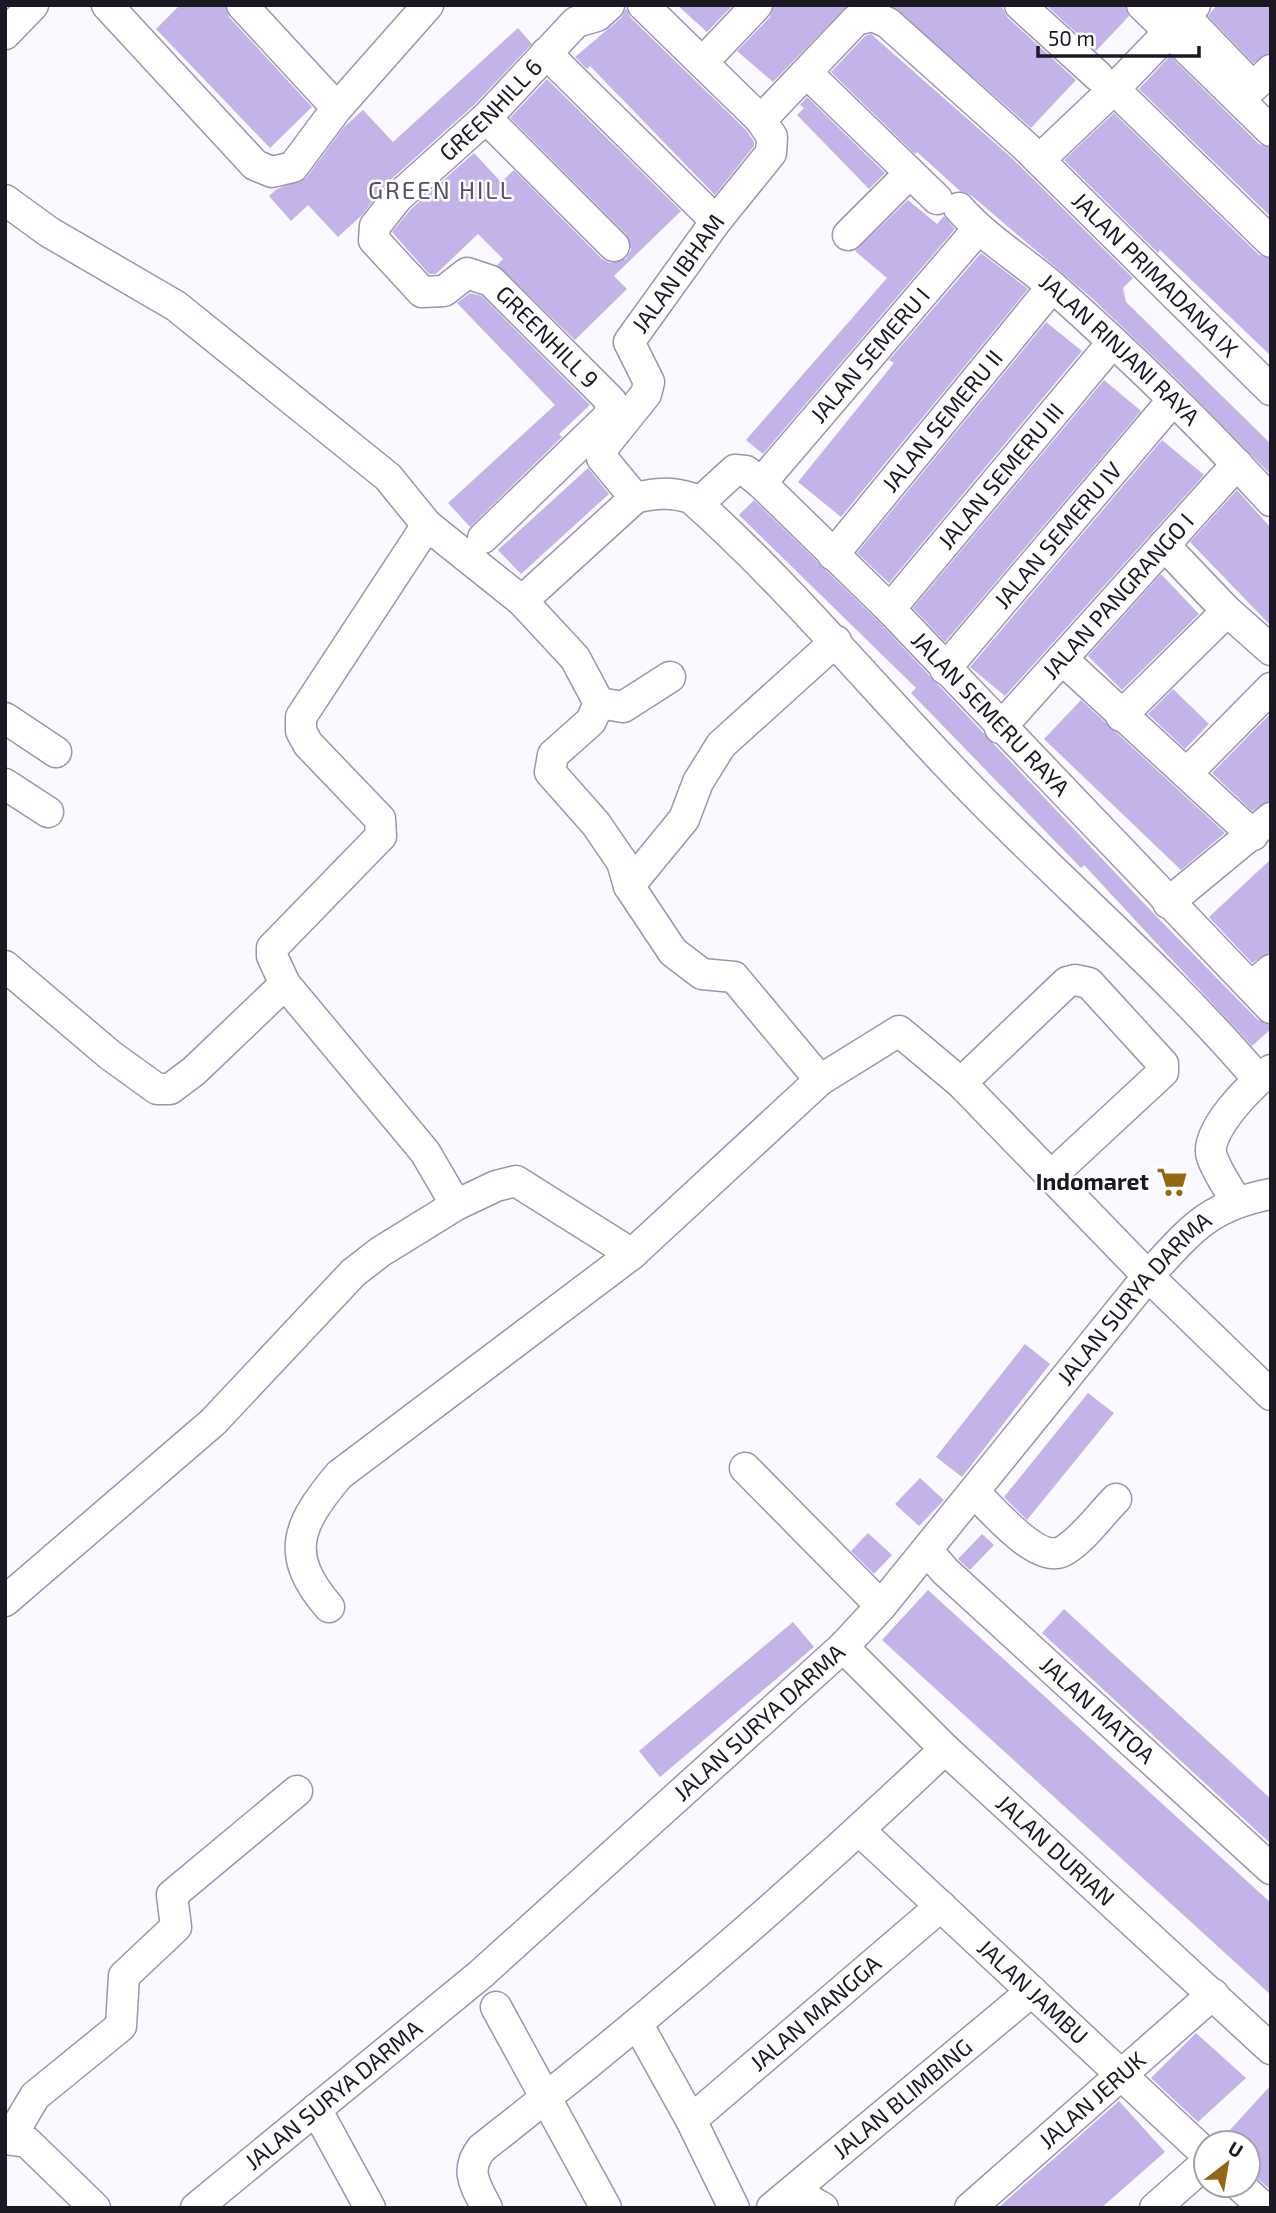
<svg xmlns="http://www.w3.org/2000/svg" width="1276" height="2213" viewBox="0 0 1276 2213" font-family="'Exo 2',sans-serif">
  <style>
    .building { fill: #c3b3e8 }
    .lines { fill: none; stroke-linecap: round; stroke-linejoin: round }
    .minor-casing { stroke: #9c94b0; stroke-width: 33 }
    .minor { stroke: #fff; stroke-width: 30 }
    .labels { text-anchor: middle; stroke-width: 5; stroke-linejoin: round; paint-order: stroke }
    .street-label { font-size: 23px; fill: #1c1823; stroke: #fff }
    .poi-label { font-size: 23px; font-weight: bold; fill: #1c1823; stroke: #fff; text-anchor: end }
    .neighbourhood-label { font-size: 24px; letter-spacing: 2px; fill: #564e68; stroke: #fff }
  </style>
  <rect width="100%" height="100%" fill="#faf9ff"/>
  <path class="building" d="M180,5H225L229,17L312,107L270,148L156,29Z
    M677,5H733L707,32Z
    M774,5H848L773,82L737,51L770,17Z
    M891,5H1001L1008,18L1076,80L1031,128Z
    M1046,5H1125L1129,16L1096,51Z
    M1217,5H1271V53L1253,63L1208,16Z
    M626,8L631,18L747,131L754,142V146L715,195L590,66L587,69L575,57L621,18Z
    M518,28L532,44L474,105L386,184L362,215L338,237L308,205L291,221L269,196L277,189L306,178L344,127L363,110L393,142Z
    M871,34L1013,159L1133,278L1123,288L1126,302L1271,444V475L1177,379L1093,299L972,196L960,191L917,152L915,154L831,72L865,36Z
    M1170,56L1259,144L1271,148V217L1139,89Z
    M547,79L681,211L614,276L627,289L575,340L497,265L503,259L478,234L436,274H429L392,232L411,209L474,153L501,182L514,170L602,259L610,263L626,259L631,250L626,234L510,118Z
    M807,97L885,173L869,189L797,115L804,108L800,105Z
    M1114,113L1259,255L1271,259V356L1160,250L1158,253L1064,160Z
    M908,200L937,224L944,216L955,229L763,454L746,440L887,278L855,251Z
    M981,253L1028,289L841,517L798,482L894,363L889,360Z
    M470,293L482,296L590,405L559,434L562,437L470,527L448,503L555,405L457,303Z
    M1046,322L1082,351L889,583L857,553Z
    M1104,380L1141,411L945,642L913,608Z
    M1162,440L1204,475L1005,696L970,667Z
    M588,468L609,494L521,574L498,550Z
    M1237,490L1271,528V626L1190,542Z
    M754,500L878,621L1155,915L1258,1020L1271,1025V1029L1252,1046L1084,865L1081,868L911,693L916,688L739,515Z
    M1161,574L1199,614L1122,690L1088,656Z
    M1173,689L1209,724L1185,749L1148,714Z
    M1081,700L1225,833L1181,870L1044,739Z
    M1271,713V801L1252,811L1212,773Z
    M1271,859V952L1252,963L1209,917Z
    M1025,1344L1050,1364L962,1477L936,1457Z
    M1088,1393L1114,1413L1027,1520L1004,1497Z
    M920,1478L944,1500L919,1526L895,1504Z
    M868,1533L892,1555L874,1574L851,1551Z
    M982,1534L994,1545L970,1570L958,1559Z
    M928,1590L1271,1903V1995L882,1640Z
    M1064,1609L1271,1799V1844L1042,1633Z
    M793,1622L814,1647L660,1777L639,1751Z
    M1196,2033L1246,2078L1198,2122L1151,2078Z
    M1271,2085V2190L1248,2171V2143L1219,2142Z
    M1119,2101L1165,2152L1101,2208H998Z"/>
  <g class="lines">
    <g class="minor-casing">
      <g id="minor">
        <path d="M107,5L255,165L272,172L293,167L337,108L428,5"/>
        <path d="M242,5L337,108"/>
        <path d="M1020,5L1098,76"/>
        <path d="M1142,5L1271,131"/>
        <path d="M1174,5L1244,78"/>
        <path d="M5,34L33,5"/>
        <path d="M546,53L716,221"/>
        <path d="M703,62L757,5"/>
        <path d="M807,73L937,199"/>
        <path d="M1253,87L1271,70"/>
        <path d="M1114,89L1271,242"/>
        <path d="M486,118L614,246"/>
        <path id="s1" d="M761,120L856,20L873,16L888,23L1025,146L1271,390"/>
        <path d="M1039,160L1114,89L1195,5"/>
        <path d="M5,200L49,232L176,306L388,477L427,525L522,601L575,658L599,703L591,721L553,755L550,772L596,824L622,862L629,886L673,952L702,974L734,977L820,1080L899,1031L961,1083L1148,1276L1271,1395"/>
        <path id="s2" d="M959,208C986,239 1022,260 1053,287C1128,354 1203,426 1271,501"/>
        <path d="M848,235L910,173"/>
        <path id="s3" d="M761,483L978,229"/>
        <path id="s4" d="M635,498L602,458L601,450L646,394L649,382L629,342L716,221L771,153L772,137L761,120L643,5"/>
        <path id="s5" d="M698,504L735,470L746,471L761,483L890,609L1271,1008"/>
        <path id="s6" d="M483,538L609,416L611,401L491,281L467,273L444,291L422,292L374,240L375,226L398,197L486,118L576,22L597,16L609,5"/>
        <path d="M1164,545L1227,611L1271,650"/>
        <path id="s7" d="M833,555L1052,287"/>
        <path d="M522,601L635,498C655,493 671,492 691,498C789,585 872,687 963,781C1060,882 1167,972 1258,1079"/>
        <path id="s8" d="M890,609L1112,343"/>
        <path d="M1062,659L1253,835"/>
        <path id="s9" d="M945,669L1172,401"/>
        <path d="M599,703L623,707L670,677"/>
        <path d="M1121,716L1227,611"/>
        <path d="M5,718L56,752"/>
        <path id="s10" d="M1000,728L1237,464"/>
        <path d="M1188,772L1271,688"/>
        <path d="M5,784L48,812"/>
        <path d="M629,886L684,819L698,782L721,745L836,641"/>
        <path d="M1168,903L1271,818"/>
        <path d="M5,966L110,1055L157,1089H170L194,1071L285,984L425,1152L456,1205"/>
        <path d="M285,984L272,956V948L381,836L380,819L308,744L301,731V717L427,525"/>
        <path d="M1252,986L1271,970"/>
        <path d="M961,1083L1067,982L1075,980L1089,983L1163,1064V1072L1052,1175"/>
        <path d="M1236,1201C1228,1187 1217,1172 1212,1157C1203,1133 1252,1083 1271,1070"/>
        <path d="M745,1468L881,1606"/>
        <path d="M974,1492C992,1509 1039,1567 1065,1550C1084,1538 1100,1515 1116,1499"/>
        <path id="s11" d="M927,1550L945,1571L1271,1869"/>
        <path d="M5,1601L213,1422L353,1273L380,1252L456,1205L496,1186L516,1181L632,1254"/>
        <path d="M329,1607C283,1554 298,1524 339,1475L632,1254L820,1080"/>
        <path id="s12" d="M843,1647L945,1749L1271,2049"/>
        <path id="s13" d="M860,1831L1206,2154"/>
        <path d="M496,2007L606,2208"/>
        <path d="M638,2025L691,2120L734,2208"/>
        <path d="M316,2109L370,2208"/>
        <path id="s14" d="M691,2120L941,1906"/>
        <path d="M10,2138L35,2096L121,2026L124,1976L176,1927L172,1895L297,1791"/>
        <path d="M5,2139L27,2142L95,2208"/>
        <path d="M1239,2185L1264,2208"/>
        <path d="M795,2192L823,2208"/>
        <path id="s15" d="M196,2208L481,1974L843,1647L881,1606L1148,1276C1190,1231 1207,1206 1271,1194"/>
        <path d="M487,2208C475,2185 464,2170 482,2148C643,2023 797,1890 945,1749"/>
        <path id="s16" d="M772,2208L1032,1991"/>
        <path id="s17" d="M970,2208L1213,1994"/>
        <path d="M1155,2208L1206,2163"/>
      </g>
    </g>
    <use href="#minor" class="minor"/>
  </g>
  <defs>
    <g id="supermarket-bare" transform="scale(2.415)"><path d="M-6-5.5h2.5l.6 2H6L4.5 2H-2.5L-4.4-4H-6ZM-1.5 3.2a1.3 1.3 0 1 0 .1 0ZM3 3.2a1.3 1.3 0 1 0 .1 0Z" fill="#956615" stroke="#fff" stroke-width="2.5" paint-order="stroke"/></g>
  </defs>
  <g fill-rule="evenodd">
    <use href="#supermarket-bare" x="1172" y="1182"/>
  </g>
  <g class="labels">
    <g class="street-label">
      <text dy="8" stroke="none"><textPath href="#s6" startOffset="686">GREENHILL 6</textPath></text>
      <text dy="8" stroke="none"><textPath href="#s4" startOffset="273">JALAN IBHAM</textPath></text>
      <text dy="8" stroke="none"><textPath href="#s1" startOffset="539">JALAN PRIMADANA IX</textPath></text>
      <text transform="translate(547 337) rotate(45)" y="8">GREENHILL 9</text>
      <text dy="8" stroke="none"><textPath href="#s2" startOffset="214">JALAN RINJANI RAYA</textPath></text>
      <text dy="8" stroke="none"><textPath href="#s3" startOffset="168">JALAN SEMERU I</textPath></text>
      <text dy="8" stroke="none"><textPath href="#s7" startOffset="173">JALAN SEMERU II</textPath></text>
      <text dy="8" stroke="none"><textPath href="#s8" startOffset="173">JALAN SEMERU III</textPath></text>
      <text dy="8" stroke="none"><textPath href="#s9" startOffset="175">JALAN SEMERU IV</textPath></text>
      <text dy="8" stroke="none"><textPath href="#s10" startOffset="177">JALAN PANGRANGO I</textPath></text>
      <text dy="8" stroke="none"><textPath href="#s5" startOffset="406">JALAN SEMERU RAYA</textPath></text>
      <text dy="8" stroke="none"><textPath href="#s15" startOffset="1311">JALAN SURYA DARMA</textPath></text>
      <text dy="8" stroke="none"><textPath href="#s11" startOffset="234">JALAN MATOA</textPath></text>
      <text dy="8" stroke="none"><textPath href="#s15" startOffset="744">JALAN SURYA DARMA</textPath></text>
      <text dy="8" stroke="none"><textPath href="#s12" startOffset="294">JALAN DURIAN</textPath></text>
      <text dy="8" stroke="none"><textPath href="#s13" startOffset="236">JALAN JAMBU</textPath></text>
      <text dy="8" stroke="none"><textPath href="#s14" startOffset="164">JALAN MANGGA</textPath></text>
      <text dy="8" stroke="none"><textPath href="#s15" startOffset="178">JALAN SURYA DARMA</textPath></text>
      <text dy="8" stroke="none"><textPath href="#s16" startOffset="170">JALAN BLIMBING</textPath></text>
      <text dy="8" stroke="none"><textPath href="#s17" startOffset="163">JALAN JERUK</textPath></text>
    </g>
    <g class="poi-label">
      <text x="1149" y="1190">Indomaret</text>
    </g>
    <g class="neighbourhood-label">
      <text x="441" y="199">GREEN HILL</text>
    </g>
  </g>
  <rect width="1276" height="2213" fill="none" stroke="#1c1823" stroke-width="14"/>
  <g transform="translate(1227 2164) rotate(31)"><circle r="33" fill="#ffffff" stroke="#a4a3a7" stroke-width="2"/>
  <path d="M0-5L12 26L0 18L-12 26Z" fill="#956615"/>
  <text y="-10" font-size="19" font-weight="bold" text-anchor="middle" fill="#1c1823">U</text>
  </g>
  <path d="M1038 46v10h161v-10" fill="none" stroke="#1c1823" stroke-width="3.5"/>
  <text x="1048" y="46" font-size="21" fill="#1c1823" stroke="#ffffff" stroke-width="5" paint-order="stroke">50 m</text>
</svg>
